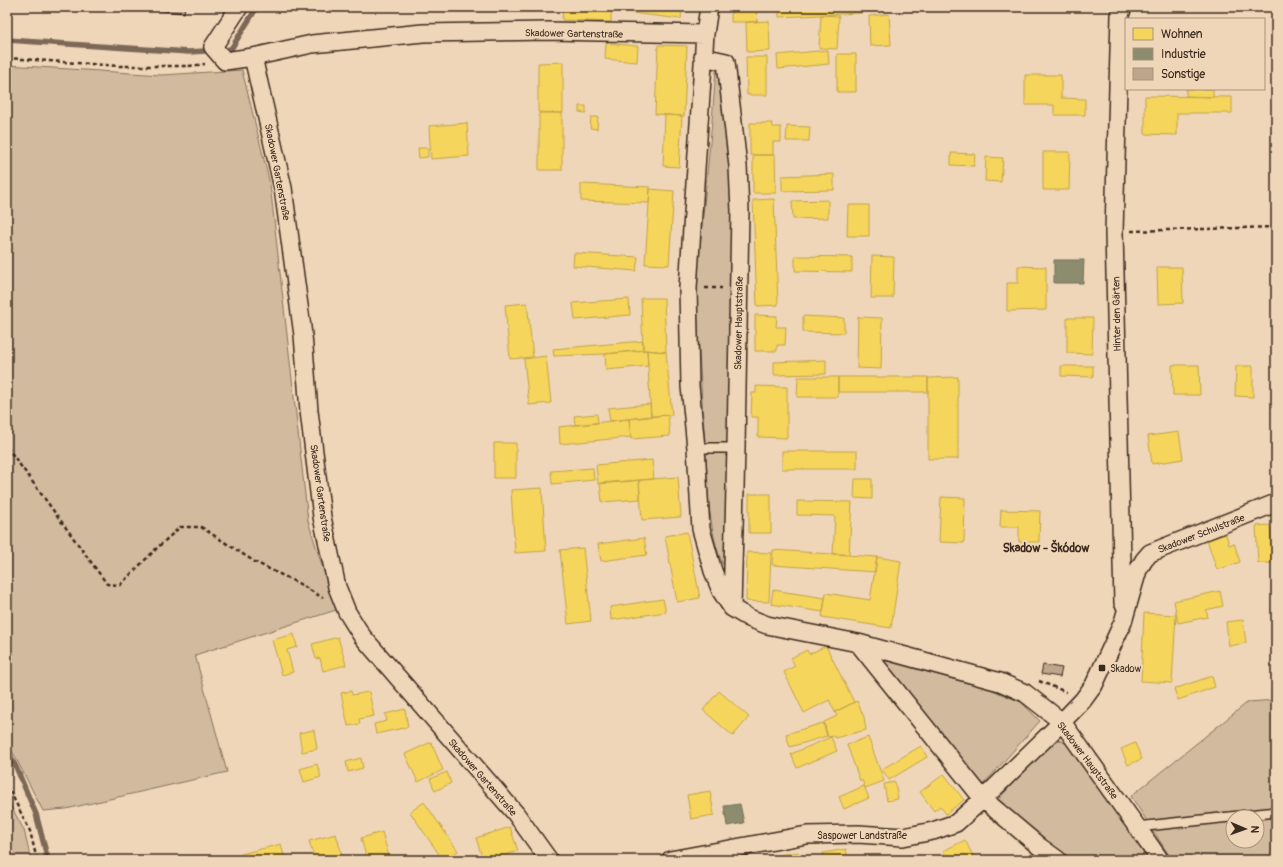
<svg xmlns="http://www.w3.org/2000/svg" width="1283" height="867" viewBox="0 0 1283 867" font-family="Pangolin,sans-serif">
  <style>
    .green { fill: #d2ba9f; stroke: #86725e; fill-rule: evenodd }
    .homes { fill: #f6d55c; stroke: #bea249 }
    .industry { fill: #8c8c6e; stroke: #746f56 }
    .lines { fill: none; stroke-linecap: round; stroke-linejoin: round }
    .stream { stroke: #7c6856; stroke-width: 5.5 }
    .building { fill: #bea68d; stroke: #3b2a1e }
    .lane-casing { stroke: #3b2a1e; stroke-width: 12 }
    .street-casing { stroke: #3b2a1e; stroke-width: 20 }
    .path { stroke: #3b2a1e; stroke-width: 2.5; stroke-dasharray: 4 3; stroke-linecap: butt }
    .lane { stroke: #f0d6b8; stroke-width: 9 }
    .street { stroke: #f0d6b8; stroke-width: 17 }
    .poi-dot { fill: #3b2a1e; stroke: #f0d6b8; stroke-width: 1.5 }
    .labels { text-anchor: middle; stroke-width: 4; stroke-linejoin: round; paint-order: stroke }
    .street-label { font-size: 10px; fill: #3b2a1e; stroke: #f0d6b8 }
    .poi-label { font-size: 10px; fill: #3b2a1e; stroke: #f0d6b8; text-anchor: start }
    .quarter-label { font-size: 12px; font-weight: bold; fill: #3b2a1e; stroke: #f0d6b8 }
  </style>
  <rect width="100%" height="100%" fill="#f0d6b8"/>
  <filter id="ink" filterUnits="userSpaceOnUse"><feTurbulence type="fractalNoise" baseFrequency=".025" numOctaves="2"/><feDisplacementMap in="SourceGraphic" scale="8" xChannelSelector="R" yChannelSelector="G"/><feConvolveMatrix kernelMatrix="1 2 1 2 8 2 1 2 1" color-interpolation-filters="sRGB"/></filter>
  <g filter="url(#ink)">
    <path class="green" d="M7,65L162,75L242,70L270,184L308,521L336,610L195,655L227,772L66,809L43,811L7,741Z
      M716,69L721,71L731,165L732,211L728,574C707,540 708,483 705,443C701,388 697,333 697,279L712,121Z
      M883,660L990,689L1021,702L1040,721L981,787Z
      M1276,700V860H1172L1131,796L1248,702ZM1233,817H1257V841H1233Z
      M1059,740L1067,744L1111,804L1148,860H1070L1044,842L998,800L1047,745Z
      M7,799L24,830L31,860H7Z"/>
    <path class="homes" d="M563,7H611V22L562,20Z
      M615,7H682L681,19L615,11Z
      M731,7H756L757,22H731Z
      M779,7H861V13L779,17Z
      M909,7H933V11L909,10Z
      M889,14L891,45L870,46L869,16Z
      M821,15L839,16L837,49L819,48Z
      M769,21L770,51L747,52L746,22Z
      M606,43L638,46L637,62L605,59Z
      M658,45L687,46L684,116L655,114Z
      M828,50L829,64L778,69L777,55Z
      M837,54H856V92H837Z
      M746,57H767V95H747Z
      M563,62V113L538,112V63Z
      M1025,75H1061V98L1085,99V115H1054V105H1025Z
      M1186,89H1213V97L1186,96Z
      M1145,96L1232,97V113H1177V135L1145,134Z
      M579,106H586V113L579,112Z
      M539,113H562V170H539Z
      M665,115L682,116L679,167L663,166Z
      M591,117H598L597,129L590,128Z
      M467,123L469,156L431,159L429,126Z
      M750,123H772L773,127H781V142H773V155H750Z
      M787,126L810,127L809,141H786Z
      M418,148H428V157L419,158Z
      M1043,152H1070L1069,190H1043Z
      M951,153L975,154L974,166L951,165Z
      M753,155H775L776,193H753Z
      M986,157L1003,158L1001,182L985,181Z
      M834,174V190L782,191V176Z
      M581,184L650,187L649,203L581,201Z
      M650,189L674,191L669,265L645,264Z
      M774,199L778,305L757,306L753,200Z
      M828,200V218L793,219L792,201Z
      M848,205H869V236H847Z
      M574,253L638,257L636,271L573,266Z
      M795,256L852,257V272L795,271Z
      M872,256L894,257L893,298H871Z
      M1018,266L1046,267V310L1007,311V283H1018Z
      M1157,267H1182L1183,303L1158,304Z
      M641,298H664L666,352L643,350Z
      M629,299L630,315L575,320L573,303Z
      M527,303L533,357L510,359L505,305Z
      M755,315L777,316L776,327H786L785,345H777V351H755Z
      M803,316L844,318V333L803,332Z
      M858,317L882,318L881,369L857,368Z
      M1067,318H1093L1092,354L1067,353Z
      M643,341V350L605,354L554,356L553,349Z
      M647,350L648,366L606,370L605,354Z
      M647,350L666,352L672,415L651,416Z
      M546,356L551,403L529,405L524,359Z
      M826,360V374L774,375V362Z
      M1172,365H1199L1200,395H1173Z
      M1061,366H1093V377L1061,376Z
      M1236,366H1253V397L1235,396Z
      M798,377H838V397H797Z
      M838,377H928V392H838Z
      M958,377V459H928V378Z
      M756,386L787,387V438L758,437V417H751L752,393H756Z
      M650,404L651,416L610,421L608,408Z
      M597,414L598,423L575,425L574,416Z
      M668,415L670,436L631,439L629,419Z
      M629,419L631,437L560,444L559,427Z
      M1179,432L1183,459L1152,464L1148,436Z
      M494,443H516V478H494Z
      M782,451H857V469H782Z
      M652,460L654,479L598,484L596,465Z
      M593,468L594,480L552,484L551,471Z
      M678,477L681,517L642,520L639,480Z
      M855,479H872V499L854,498Z
      M639,480L640,499L602,502L600,483Z
      M542,488L546,551L515,553L511,490Z
      M749,494H771V533H749Z
      M941,497L965,498L964,543L939,542Z
      M797,501L852,502L849,554H833L835,516L797,515Z
      M1001,510L1040,511L1039,542H1019V527H1000Z
      M1270,525L1272,563H1258L1256,526Z
      M687,532L700,598L677,602L665,536Z
      M1226,534L1229,545L1234,543L1240,562L1217,570L1207,540Z
      M644,538L647,555L601,561L598,544Z
      M583,548L591,621L568,624L560,550Z
      M773,550L877,557L875,572L772,565Z
      M747,552L771,553L769,602L746,601Z
      M877,557L901,561L891,628L822,617L826,593L870,600Z
      M773,590L825,598L823,612L771,604Z
      M1220,591L1223,606L1206,610L1208,617L1178,623L1174,601Z
      M663,599L666,612L611,620L610,607Z
      M1144,613L1176,615L1172,683L1141,681Z
      M1243,620L1246,643L1229,646L1226,622Z
      M294,634L297,647L287,650L293,672L282,675L272,640Z
      M338,637L346,665L323,671L320,658L316,659L312,644Z
      M826,646L854,702L835,712L829,700L804,713L784,672L795,666L791,658L807,650L809,654Z
      M1212,676L1215,687L1178,700L1174,689Z
      M351,691L352,695L369,692L374,716L359,719L360,724L348,726L341,693Z
      M719,691L749,717L733,736L703,710Z
      M857,701L864,717L866,730L835,738L834,736L828,737L824,722L837,716L835,712Z
      M405,709L408,727L376,734L374,724L387,721L385,714Z
      M823,723L827,736L790,747L786,734Z
      M314,730L317,749L302,752L299,733Z
      M831,737L837,751L797,768L791,754Z
      M868,737L884,781L865,788L862,780L860,781L847,745Z
      M431,742L443,770L418,782L405,754Z
      M1135,743L1142,759L1128,765L1121,749Z
      M921,746L927,757L889,780L882,769Z
      M361,758L363,768L348,772L346,762Z
      M317,764L321,777L304,782L300,769Z
      M447,772L451,783L435,791L430,779Z
      M944,774L964,800L946,814L940,806L934,811L920,792Z
      M895,782L898,799L887,801L884,784Z
      M864,786L869,798L844,809L839,797Z
      M710,791L714,815L691,819L687,795Z
      M424,802L458,851L445,860H443L410,812Z
      M510,827L518,851L489,860H483L476,838Z
      M382,832L390,860H367L361,838Z
      M336,834L343,859L315,860L309,841Z
      M965,840L975,860H948L943,851Z
      M281,844L285,860H243L241,854Z
      M846,849L848,860H825L823,853Z
      M798,852L799,860H780L779,855Z
      M1005,856L1008,860H999Z"/>
    <path class="industry" d="M1054,260H1084L1083,283H1054Z
      M740,804L744,823L727,826L724,806Z"/>
    <g class="lines">
      <path class="stream" d="M7,40L189,52L205,51
        M229,49H231L257,7
        M7,750L16,767L36,814L48,860"/>
    </g>
    <path class="building" d="M122,7H185L184,13Z
      M1043,665L1062,668L1060,677L1041,674Z"/>
    <g class="lines">
      <g class="lane-casing">
        <path id="lane" d="M696,448H736
          M1137,827L1276,812"/>
      </g>
      <g class="street-casing">
        <path id="street" d="M239,7L213,47L225,61L253,57
          M709,7L705,34L688,288L690,386L696,448L701,529L713,571L721,591L732,608L749,618L767,625L858,643L1000,682L1025,693L1062,722L1137,827L1160,860
          M1123,7L1120,15L1114,232L1123,603
          M703,57L726,62L738,166L740,211L736,448L732,608
          M858,643L983,799L1040,847L1058,860
          M549,860L516,814L362,636L347,612L337,587L322,517L309,411L303,335L283,188L253,57L312,44L423,33L548,31L705,34
          M670,860L807,835L858,834L903,837L933,831L956,823L983,799L1062,722L1083,700L1094,685L1123,622L1138,570L1144,560L1150,553L1276,503"/>
      </g>
      <path class="path" d="M7,58L119,66H189L205,64
        M1131,231L1276,227
        M705,288H722
        M7,447L107,584L120,585L157,548L180,527H201L255,562L298,583L323,598
        M1039,681L1066,692
        M7,785L30,831L37,860"/>
      <use href="#lane" class="lane"/>
      <use href="#street" class="street"/>
    </g>
  </g>
  <rect class="poi-dot" x="1098" y="664" width="8" height="8" rx="2"/>
  <g class="labels">
    <g class="street-label">
      <text transform="translate(574 33) rotate(1)" y="4">Skadower Gartenstraße</text>
      <text transform="translate(278 172) rotate(79)" y="4">Skadower Gartenstraße</text>
      <text transform="translate(1116 314) rotate(-91)" y="4">Hinter den Gärten</text>
      <text transform="translate(738 323) rotate(-89)" y="4">Skadower Hauptstraße</text>
      <text transform="translate(321 493) rotate(82)" y="4">Skadower Gartenstraße</text>
      <text transform="translate(1201 533) rotate(-21)" y="4">Skadower Schulstraße</text>
      <text transform="translate(1088 760) rotate(53)" y="4">Skadower Hauptstraße</text>
      <text transform="translate(483 777) rotate(49)" y="4">Skadower Gartenstraße</text>
      <text x="862" y="839">Saspower Landstraße</text>
    </g>
    <g class="poi-label">
      <text x="1110" y="672">Skadow</text>
    </g>
    <g class="quarter-label">
      <text x="1046" y="552">Skadow - Škódow</text>
    </g>
  </g>
  <rect width="1283" height="867" fill="none" stroke="#f0d6b8" stroke-width="24"/>
  <rect x="12" y="12" width="1259" height="843" fill="none" stroke="#3b2a1e" stroke-width="1.5" filter="url(#ink)"/>
  <rect x="1125" y="18" width="140" height="72" fill="#f0d6b8" stroke="#a8917a"/>
  <rect x="1133" y="28" width="20" height="12" fill="#f6d55c" stroke="#a8917a"/>
  <text x="1161" y="38" font-size="12" fill="#3b2a1e">Wohnen</text>
  <rect x="1133" y="48" width="20" height="12" fill="#8c8c6e" stroke="#a8917a"/>
  <text x="1161" y="58" font-size="12" fill="#3b2a1e">Industrie</text>
  <rect x="1133" y="68" width="20" height="12" fill="#bea68d" stroke="#a8917a"/>
  <text x="1161" y="78" font-size="12" fill="#3b2a1e">Sonstige</text>
  <g transform="translate(1245 829) rotate(92)"><circle r="19" fill="#f0d6b8" stroke="#a8917a"/>
  <path d="M0-3L7 15L0 10L-7 15Z" fill="#3b2a1e"/>
  <text y="-6" font-size="11" font-weight="bold" text-anchor="middle" fill="#3b2a1e">N</text>
  </g>
</svg>
